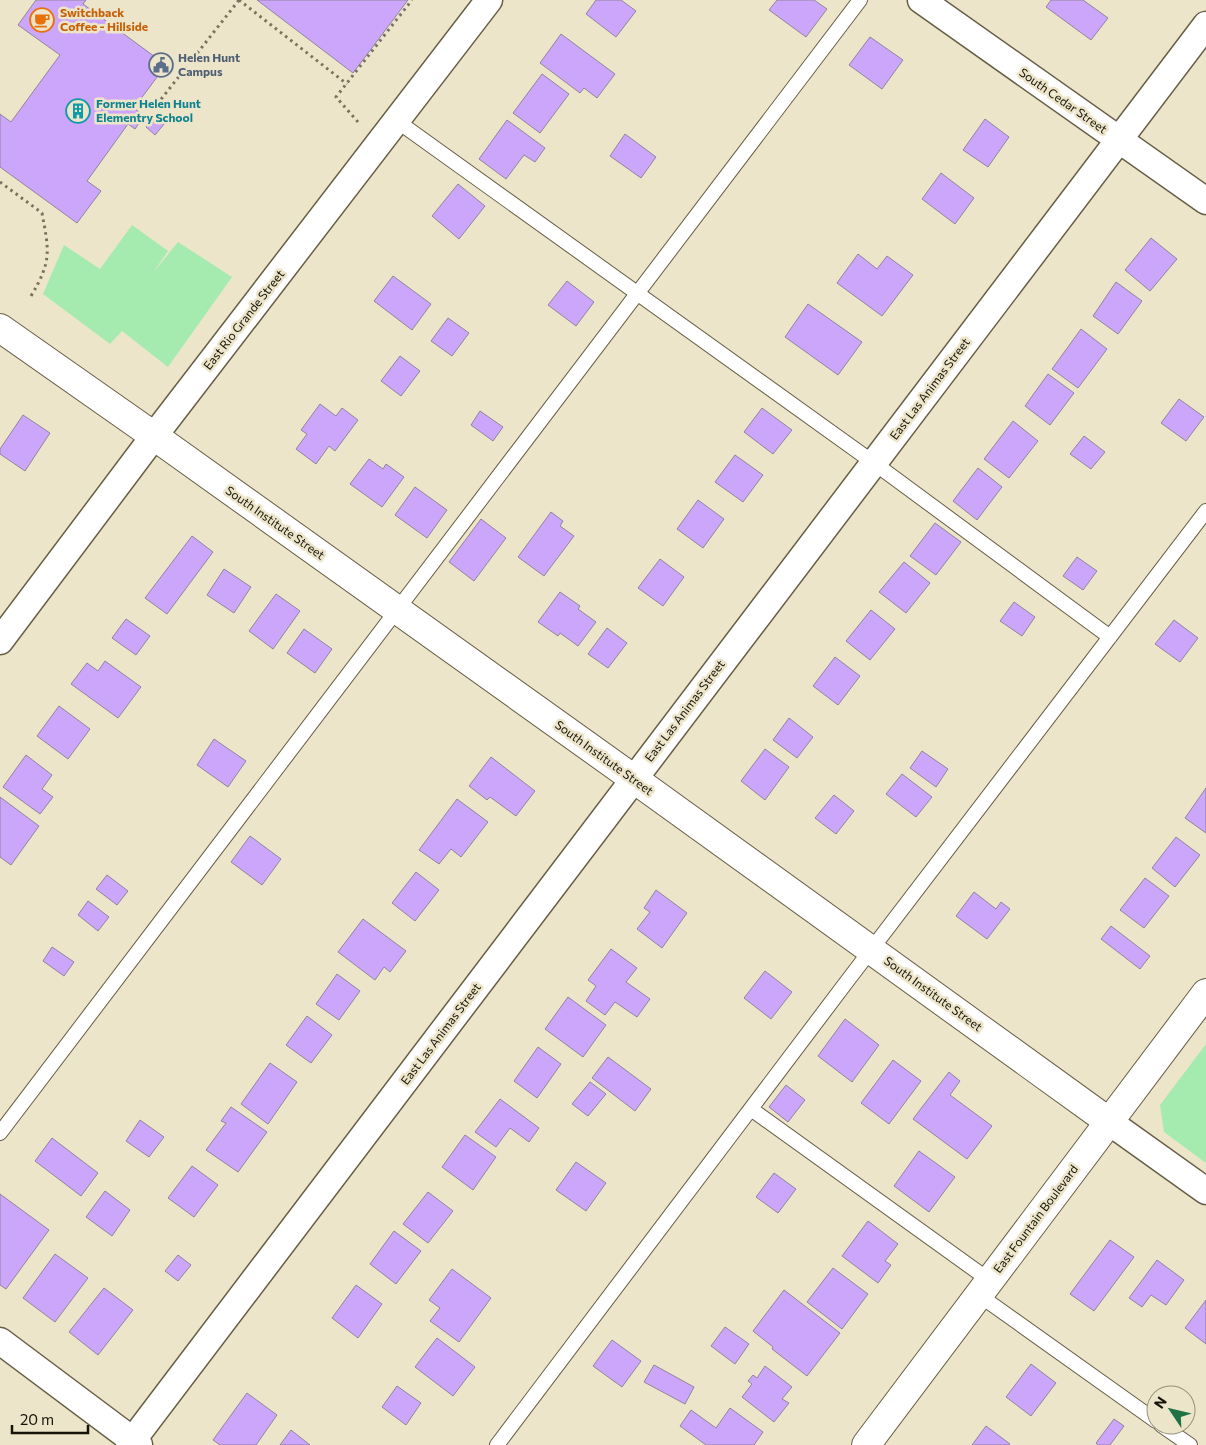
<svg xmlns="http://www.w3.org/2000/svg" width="1206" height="1445" viewBox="0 0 1206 1445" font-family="Commissioner,sans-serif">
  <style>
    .green { fill: #a5eaaf }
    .building { fill: #cca6fb; stroke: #8f859d }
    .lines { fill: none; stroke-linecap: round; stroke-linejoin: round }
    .lane-casing { stroke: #665e46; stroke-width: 16 }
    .street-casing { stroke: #665e46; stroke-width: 29 }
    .secondary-casing { stroke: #665e46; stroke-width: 30 }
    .path { stroke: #787260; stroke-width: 3; stroke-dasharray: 2.5 4; stroke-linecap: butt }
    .lane { stroke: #fff; stroke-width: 14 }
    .street { stroke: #fff; stroke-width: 26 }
    .secondary { stroke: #fff; stroke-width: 28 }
    .labels { text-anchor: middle; stroke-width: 5; stroke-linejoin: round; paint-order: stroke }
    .food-label { font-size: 12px; font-weight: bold; fill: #c56008; stroke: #ede5c9; text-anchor: start }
    .service-label { font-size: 12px; font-weight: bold; fill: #4e5e75; stroke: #ede5c9; text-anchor: start }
    .street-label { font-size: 12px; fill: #151208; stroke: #ede5c9 }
    .culture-label { font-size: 12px; font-weight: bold; fill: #0d838f; stroke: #ede5c9; text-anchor: start }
  </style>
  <rect width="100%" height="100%" fill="#ede5c9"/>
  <path class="green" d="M132,225L168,251L152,274L178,242L232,277L168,367L122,331L110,344L43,294L64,245L100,269Z
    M1206,1044V1163L1164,1132L1160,1105Z"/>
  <path class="building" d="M36,0H86L83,4L166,65L134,108L144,116L135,129L128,124L87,181L101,191L77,223L0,167V114L11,122L60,55L18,25Z
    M257,0H408L353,73Z
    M596,0H621L636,11L616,37L586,14Z
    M777,0H814L827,9L806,37L769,10Z
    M1051,0H1083L1108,18L1091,40L1046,7Z
    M561,34L615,74L597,98L584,88L580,93L540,63Z
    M870,37L903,60L882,89L849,65Z
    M542,74L569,94L540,133L513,113Z
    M156,116L165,123L155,135L146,127Z
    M985,119L1009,137L988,167L963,150Z
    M507,120L545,148L535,162L524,155L506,179L479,159Z
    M625,134L656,157L641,178L610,156Z
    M941,173L974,198L955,224L922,199Z
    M458,184L485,206L459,239L432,216Z
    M1151,238L1177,259L1150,291L1125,270Z
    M858,254L877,269L887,256L913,275L882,316L837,283Z
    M393,276L431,304L412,330L374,301Z
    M567,281L594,302L576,326L548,305Z
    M1116,282L1142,301L1118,334L1093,316Z
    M808,304L862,342L838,375L785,337Z
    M448,318L469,333L452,356L431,341Z
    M1081,329L1107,349L1078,388L1052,369Z
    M400,356L420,371L401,396L381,381Z
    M1048,374L1074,393L1050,425L1025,406Z
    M1179,399L1204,417L1186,441L1161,423Z
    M320,404L336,416L342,408L358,420L335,451L329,446L316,464L296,449L307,434L301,430Z
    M762,408L792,430L773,454L744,432Z
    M480,411L503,427L493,441L471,425Z
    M23,415L50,433L25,471L0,454V449Z
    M1013,421L1038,441L1009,478L984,459Z
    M1084,436L1105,452L1091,469L1070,454Z
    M735,455L763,475L743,502L715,482Z
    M369,459L383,469L386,464L404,477L382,507L350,484Z
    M978,468L1002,487L977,520L953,501Z
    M415,487L447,510L427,538L395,515Z
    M698,500L724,519L703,548L677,529Z
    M551,512L563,521L560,526L574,536L544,576L518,557Z
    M481,519L506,538L474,581L449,562Z
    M935,523L961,542L936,575L910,556Z
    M192,536L213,552L167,614L145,598Z
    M1077,557L1097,571L1083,590L1063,576Z
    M660,559L684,577L663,606L638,588Z
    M904,562L930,583L906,613L879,592Z
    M224,569L251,587L234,613L207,595Z
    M560,592L580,606L578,609L596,622L578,646L560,633L558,636L538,622Z
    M276,594L300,611L273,649L249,631Z
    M1014,602L1035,617L1022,636L1000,621Z
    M871,610L895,629L870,660L846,641Z
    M126,619L150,636L136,655L112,638Z
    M1174,620L1198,638L1180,662L1155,644Z
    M607,628L627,643L608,668L588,654Z
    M304,629L332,649L315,673L287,653Z
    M835,657L860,676L838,705L813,686Z
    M105,661L141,687L118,718L71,684L87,663L98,671Z
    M59,706L90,729L68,759L37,736Z
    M789,718L813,737L797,758L773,740Z
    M214,739L246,761L228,787L197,765Z
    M765,749L789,767L765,800L741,781Z
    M922,751L948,769L936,787L910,768Z
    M26,755L52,775L42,789L53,797L40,814L3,787Z
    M491,757L535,791L516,816L490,797L487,800L469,786Z
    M902,774L932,797L916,817L886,794Z
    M1206,788V833L1185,818Z
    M834,795L854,811L836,834L815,818Z
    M0,797L39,826L11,865L0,857Z
    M457,799L488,822L461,857L451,849L439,864L419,850Z
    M250,836L281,859L262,885L231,862Z
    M1176,837L1200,855L1175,887L1152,868Z
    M416,872L439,890L415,921L392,903Z
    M107,875L128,891L117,905L96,889Z
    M1145,878L1169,896L1144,928L1120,910Z
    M656,890L687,913L662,948L637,929L650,912L644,908Z
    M974,892L996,909L1001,902L1010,909L987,939L956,916Z
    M88,901L109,917L98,931L78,915Z
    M363,919L406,951L390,972L384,967L375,980L338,952Z
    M1111,926L1150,956L1140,969L1101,939Z
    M52,947L74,962L64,976L43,961Z
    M611,949L637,968L626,982L650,999L637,1017L615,1002L605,1015L586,1001L596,986L588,980Z
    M765,971L792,992L771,1019L744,998Z
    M337,974L360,991L339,1020L316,1004Z
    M568,997L606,1025L583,1057L545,1029Z
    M307,1016L332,1035L311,1063L286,1045Z
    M845,1019L879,1045L852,1082L818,1056Z
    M538,1047L561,1064L537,1098L514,1081Z
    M608,1057L651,1089L635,1111L592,1078Z
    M893,1060L921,1081L889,1124L861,1103Z
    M270,1063L297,1082L268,1124L241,1104Z
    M949,1072L960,1081L950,1095L992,1126L967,1159L913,1119Z
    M590,1082L606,1094L588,1116L572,1104Z
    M786,1085L805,1100L788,1122L769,1107Z
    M500,1099L539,1128L529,1142L510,1128L496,1147L475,1132Z
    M231,1107L267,1132L238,1172L206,1150L226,1123L221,1121Z
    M140,1120L164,1137L149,1157L126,1141Z
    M465,1135L496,1157L473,1190L442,1167Z
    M52,1138L98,1173L81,1196L35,1161Z
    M919,1151L955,1177L929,1212L894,1186Z
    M576,1162L606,1183L586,1211L556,1190Z
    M192,1166L218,1185L194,1217L168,1198Z
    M774,1173L796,1189L778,1213L756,1197Z
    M105,1191L130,1210L112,1236L86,1217Z
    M428,1192L453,1211L428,1243L403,1224Z
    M0,1194L49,1230L6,1289L0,1285Z
    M868,1221L898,1244L885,1261L891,1265L878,1283L842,1256Z
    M394,1231L421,1251L396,1284L370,1264Z
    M1110,1240L1134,1257L1094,1311L1070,1294Z
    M55,1254L88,1278L55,1322L23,1298Z
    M178,1255L191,1265L178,1281L165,1271Z
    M1157,1260L1184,1280L1166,1305L1151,1295L1142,1307L1129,1298Z
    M833,1268L868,1294L842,1329L807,1302Z
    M452,1269L491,1298L459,1342L430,1321L440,1308L429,1300Z
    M356,1285L382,1304L358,1338L332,1318Z
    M104,1288L133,1310L98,1355L69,1332Z
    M784,1290L840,1333L807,1376L772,1349L773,1347L753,1331Z
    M1206,1300V1344L1185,1328Z
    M725,1327L749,1344L735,1364L711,1346Z
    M437,1338L475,1367L453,1396L415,1367Z
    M612,1340L641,1361L622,1387L593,1366Z
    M1031,1364L1056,1383L1031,1416L1006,1397Z
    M654,1365L694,1387L685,1404L644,1382Z
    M765,1366L792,1387L782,1399L789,1403L774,1422L742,1397L752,1384L748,1381L753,1375L757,1378Z
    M397,1386L421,1403L406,1425L382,1407Z
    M247,1393L277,1415L256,1445H220L213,1440Z
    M730,1408L763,1432L754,1445H706L680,1426L691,1410L716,1428Z
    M1114,1419L1124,1426L1110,1445H1098L1096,1443Z
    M986,1426L1010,1444L1009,1445H972Z
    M291,1430L310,1445H280Z"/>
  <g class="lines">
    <g class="lane-casing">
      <path id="lane" d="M397,121L874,463L1110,637
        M751,1109L989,1280
        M0,1133L860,0
        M979,1295L1156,1421
        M1161,1425L1190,1445
        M497,1445L845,984L1206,511"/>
    </g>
    <g class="street-casing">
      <path id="street" d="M921,0L1206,201
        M0,641L154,436L489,0
        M1108,1121L1206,1191
        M0,1341L139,1445
        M129,1445L1206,25"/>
    </g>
    <g class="secondary-casing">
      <path id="secondary" d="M0,328L154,436L634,779L1108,1121
        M866,1445L1206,993"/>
    </g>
    <path class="path" d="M239,0L347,84
      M141,99L155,107L239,0
      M358,122L336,97L412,0
      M0,182L42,213C49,251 52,261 31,296"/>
    <use href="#lane" class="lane"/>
    <use href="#street" class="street"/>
    <use href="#secondary" class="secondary"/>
  </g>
  <defs>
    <g id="cafe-ring" transform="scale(1.25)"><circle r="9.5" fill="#ede5c9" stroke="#e8710a" stroke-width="1.5"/><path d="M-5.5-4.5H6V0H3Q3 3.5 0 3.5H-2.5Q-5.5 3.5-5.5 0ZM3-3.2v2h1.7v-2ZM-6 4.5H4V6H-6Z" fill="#e8710a"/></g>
    <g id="civic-ring" transform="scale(1.25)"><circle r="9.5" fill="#ede5c9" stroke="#5c6f8a" stroke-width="1.5"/><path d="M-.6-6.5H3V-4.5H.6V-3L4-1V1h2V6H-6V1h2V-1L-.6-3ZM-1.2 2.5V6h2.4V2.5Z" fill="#5c6f8a"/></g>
    <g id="building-ring" transform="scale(1.25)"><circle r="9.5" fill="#ede5c9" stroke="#0f9aa8" stroke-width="1.5"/><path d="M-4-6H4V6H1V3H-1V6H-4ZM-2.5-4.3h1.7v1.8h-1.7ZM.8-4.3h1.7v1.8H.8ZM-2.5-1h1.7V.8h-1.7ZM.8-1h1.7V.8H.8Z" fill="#0f9aa8"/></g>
  </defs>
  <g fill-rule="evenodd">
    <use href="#cafe-ring" x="42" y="20"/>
    <use href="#civic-ring" x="161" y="65"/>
    <use href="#building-ring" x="78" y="111"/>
  </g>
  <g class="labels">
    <g class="food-label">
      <text x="60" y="17">Switchback<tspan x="60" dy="14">Coffee - Hillside</tspan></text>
    </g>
    <g class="service-label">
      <text x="178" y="62">Helen Hunt<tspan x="178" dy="14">Campus</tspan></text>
    </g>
    <g class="street-label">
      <text transform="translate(1063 101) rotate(35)" y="4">South Cedar Street</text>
      <text transform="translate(244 320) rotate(-52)" y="4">East Rio Grande Street</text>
      <text transform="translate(930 389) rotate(-53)" y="4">East Las Animas Street</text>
      <text transform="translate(275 523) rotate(35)" y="4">South Institute Street</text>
      <text transform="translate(685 711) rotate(-53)" y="4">East Las Animas Street</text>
      <text transform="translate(604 758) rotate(36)" y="4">South Institute Street</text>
      <text transform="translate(933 994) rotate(36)" y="4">South Institute Street</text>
      <text transform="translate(441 1034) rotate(-53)" y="4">East Las Animas Street</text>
      <text transform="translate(1036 1219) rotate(-53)" y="4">East Fountain Boulevard</text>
    </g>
    <g class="culture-label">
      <text x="96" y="108">Former Helen Hunt<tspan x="96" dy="14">Elementry School</tspan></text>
    </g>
  </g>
  <g transform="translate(1171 1410) rotate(305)"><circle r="24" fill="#ede5c9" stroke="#97917c"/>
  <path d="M0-4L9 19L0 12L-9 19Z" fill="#1f7243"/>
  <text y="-8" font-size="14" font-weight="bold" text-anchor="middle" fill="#151208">N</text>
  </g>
  <path d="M12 1425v8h76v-8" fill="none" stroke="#151208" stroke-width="2.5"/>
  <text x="20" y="1425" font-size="15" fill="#151208" stroke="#ede5c9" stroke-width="4" paint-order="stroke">20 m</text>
</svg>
